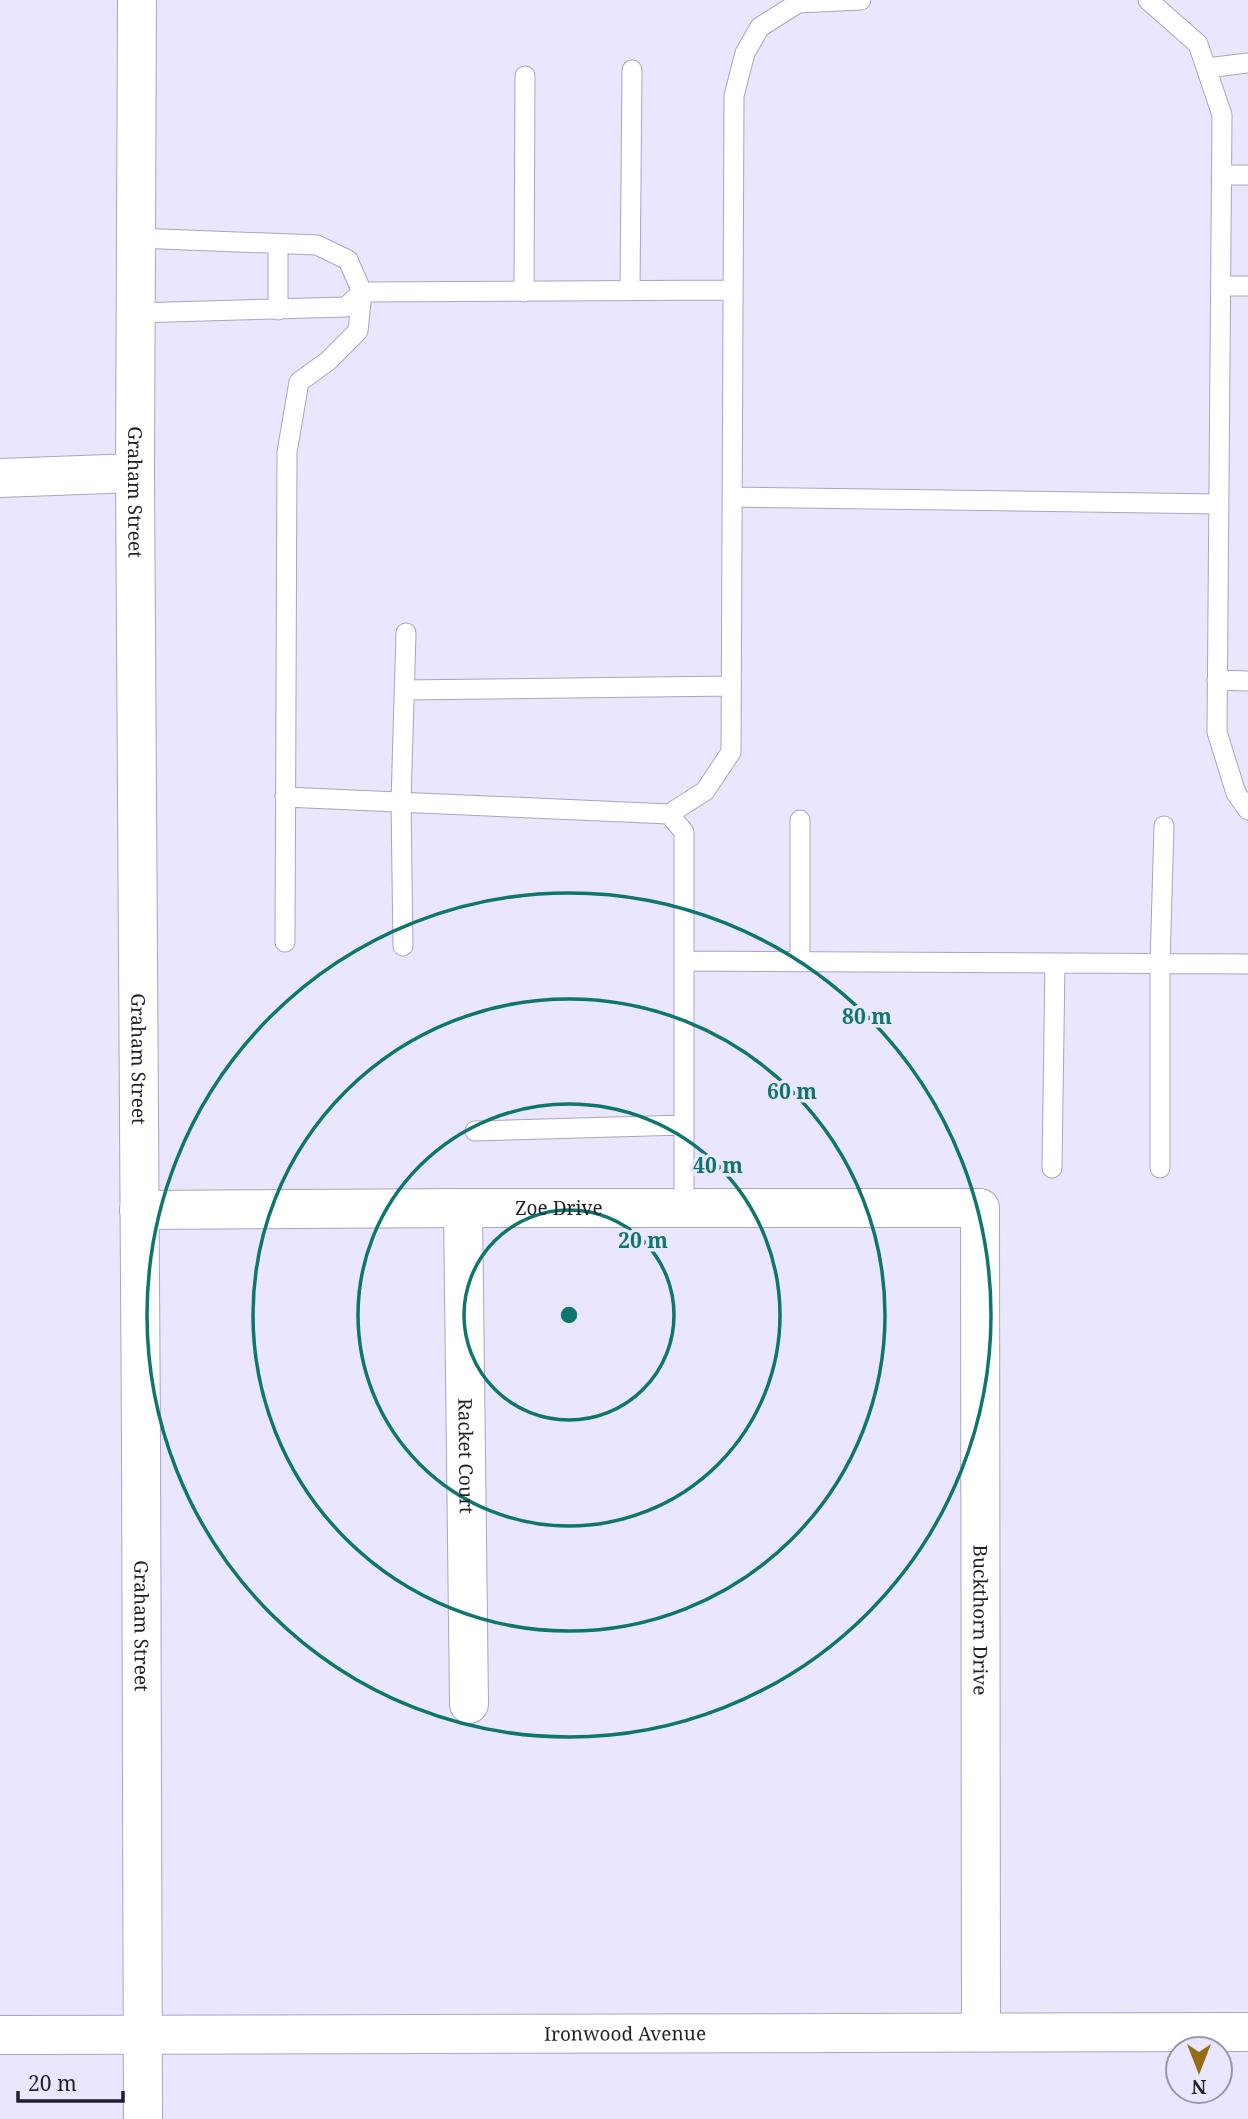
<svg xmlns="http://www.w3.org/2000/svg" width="1248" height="2119" viewBox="0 0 1248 2119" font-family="'Noto Serif',serif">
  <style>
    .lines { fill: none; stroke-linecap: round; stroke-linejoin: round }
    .service-casing { stroke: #a9a5c2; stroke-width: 21 }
    .minor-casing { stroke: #a9a5c2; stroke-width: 40 }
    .tertiary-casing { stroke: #a9a5c2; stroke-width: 40 }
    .secondary-casing { stroke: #a9a5c2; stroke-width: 40 }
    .service { stroke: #fff; stroke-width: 19 }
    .minor { stroke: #fff; stroke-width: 38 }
    .tertiary { stroke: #fff; stroke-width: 38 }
    .secondary { stroke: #fff; stroke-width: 38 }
    .ring { fill: none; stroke: #0f766e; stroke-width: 3.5 }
    .labels { text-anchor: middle; stroke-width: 7; stroke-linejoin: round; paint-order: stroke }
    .street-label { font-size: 19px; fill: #211f2a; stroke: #e9e6fe }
    .centre { fill: #0f766e; stroke: #e9e6fe; stroke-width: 3.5 }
    .ring-label { font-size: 21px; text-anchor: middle; font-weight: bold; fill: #0f766e; stroke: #e9e6fe; stroke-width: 7; stroke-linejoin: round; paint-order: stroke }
  </style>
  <rect width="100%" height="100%" fill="#e9e6fe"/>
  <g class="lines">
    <g class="service-casing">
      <path id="service" d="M1148,0L1198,44L1222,115L1217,732L1236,793L1248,810
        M1207,68L1248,63
        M1222,175H1248
        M1221,286H1248
        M630,290L632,70
        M524,292L525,76
        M278,310V244
        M135,313L346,307L362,292L348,260L317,245L136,238
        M732,497L1219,504
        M1217,680L1248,681
        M404,690L731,686
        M285,797L669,814L705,791L731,752L734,96L745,53L760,27L798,3L861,0
        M669,814L684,832V1208
        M800,820V962
        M285,942L287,452L299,382L328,361L358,331L362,292L733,290
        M403,946L401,802L406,633
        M684,961L1248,964
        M475,1131L684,1125
        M1052,1168L1055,963
        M1160,1168V964L1164,826"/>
    </g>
    <g class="minor-casing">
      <g id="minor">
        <path d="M0,478L135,473"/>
        <path id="s1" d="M463,1208L469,1704"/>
        <path id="s2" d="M139,1210L463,1208H980L981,2032"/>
      </g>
    </g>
    <g class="tertiary-casing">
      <g id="tertiary">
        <path id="s3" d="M137,0L135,473L141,1440L143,2119"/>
      </g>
    </g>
    <g class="secondary-casing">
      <g id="secondary">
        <path id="s4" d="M0,2035L1248,2032"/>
      </g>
    </g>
    <use href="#service" class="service"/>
    <use href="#minor" class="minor"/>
    <use href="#tertiary" class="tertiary"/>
    <use href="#secondary" class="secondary"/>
  </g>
  <g class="ring">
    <circle cx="569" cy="1315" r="105"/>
    <circle cx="569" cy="1315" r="211"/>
    <circle cx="569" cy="1315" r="316"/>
    <circle cx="569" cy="1315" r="422"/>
  </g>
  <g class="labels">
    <g class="street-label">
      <text dy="7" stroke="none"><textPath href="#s3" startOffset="492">Graham Street</textPath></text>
      <text dy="7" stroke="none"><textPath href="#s3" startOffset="1059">Graham Street</textPath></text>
      <text dy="7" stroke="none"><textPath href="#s2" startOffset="420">Zoe Drive</textPath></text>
      <text dy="7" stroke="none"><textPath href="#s1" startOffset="248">Racket Court</textPath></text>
      <text dy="7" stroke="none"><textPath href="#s2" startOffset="1253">Buckthorn Drive</textPath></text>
      <text dy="7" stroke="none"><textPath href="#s3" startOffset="1626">Graham Street</textPath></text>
      <text dy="7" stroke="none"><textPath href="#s4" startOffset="625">Ironwood Avenue</textPath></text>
    </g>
  </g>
  <circle cx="569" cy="1315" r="10" class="centre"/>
  <g class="ring-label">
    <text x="867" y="1024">80 m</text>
    <text x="792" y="1099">60 m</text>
    <text x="718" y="1173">40 m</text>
    <text x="643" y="1248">20 m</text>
  </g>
  <g transform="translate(1199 2070) rotate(180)"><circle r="33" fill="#e9e6fe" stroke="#9996a9" stroke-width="2"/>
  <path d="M0-5L12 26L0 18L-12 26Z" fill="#946c15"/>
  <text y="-10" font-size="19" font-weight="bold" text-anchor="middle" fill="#211f2a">N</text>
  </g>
  <path d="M18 2091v10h105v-10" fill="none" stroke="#211f2a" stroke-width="3.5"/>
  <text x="28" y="2091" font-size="21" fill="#211f2a" stroke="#e9e6fe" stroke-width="5" paint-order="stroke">20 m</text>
</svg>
